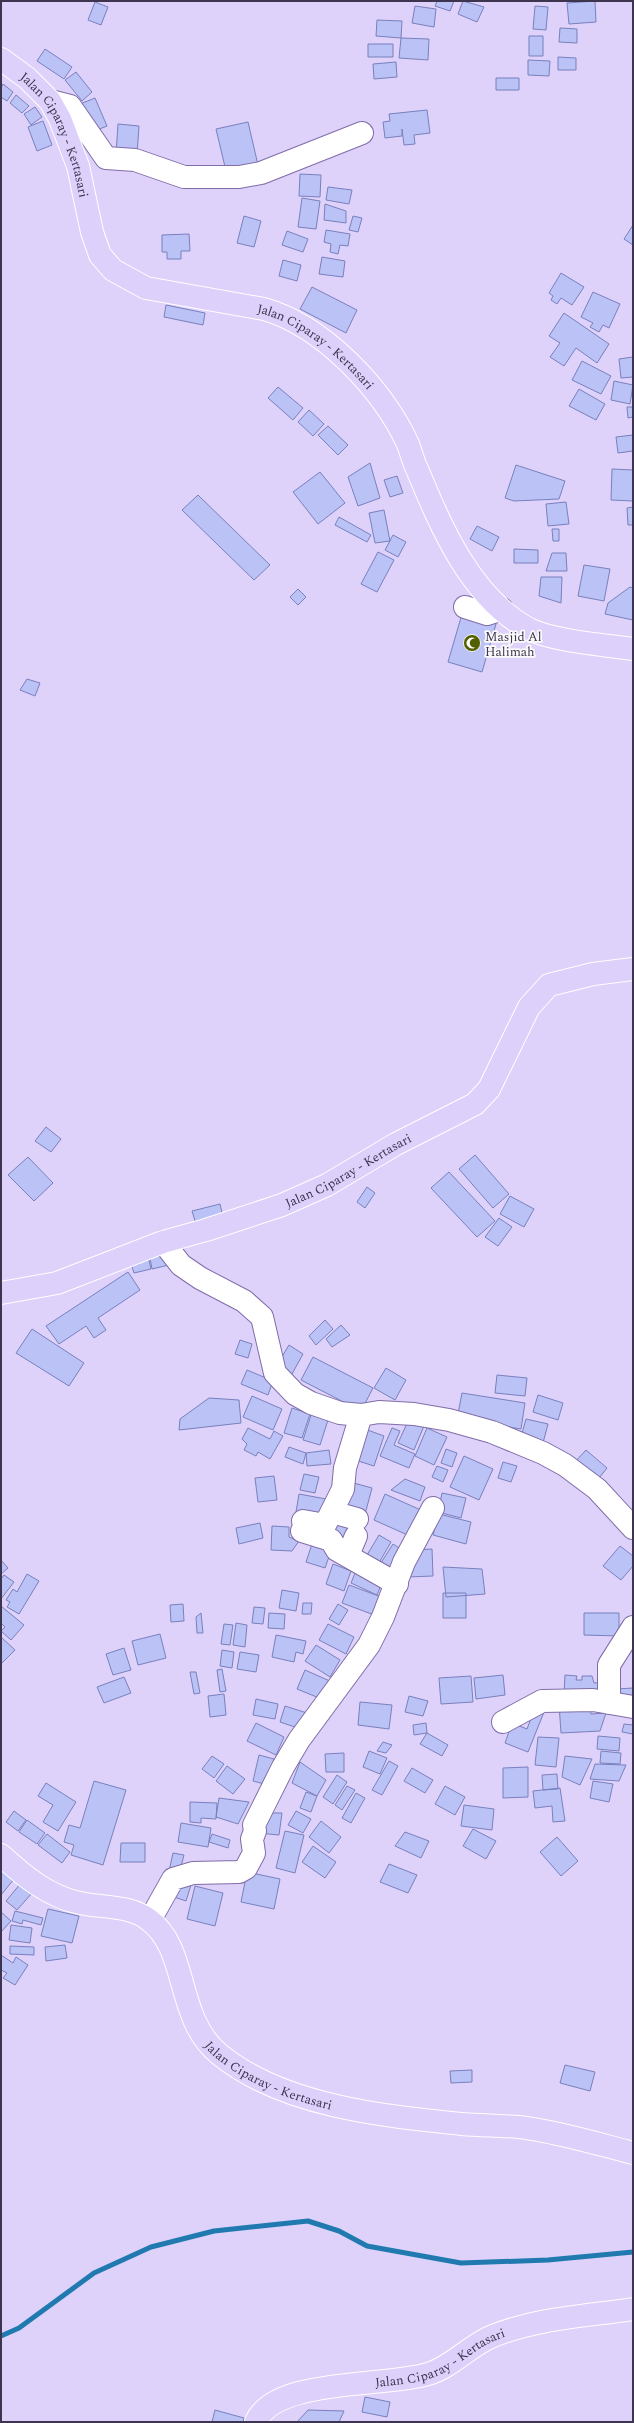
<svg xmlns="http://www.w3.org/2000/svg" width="634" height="2423" viewBox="0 0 634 2423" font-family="Spectral,serif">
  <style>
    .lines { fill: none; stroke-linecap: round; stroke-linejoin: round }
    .stream { stroke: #207aaf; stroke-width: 5 }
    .building { fill: #bac2f6; stroke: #7980bd }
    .minor-casing { stroke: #806ca9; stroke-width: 24 }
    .major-casing { stroke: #fff; stroke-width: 24 }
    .minor { stroke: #fff; stroke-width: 22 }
    .major { stroke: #ddd0fb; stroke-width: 22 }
    .labels { text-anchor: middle; stroke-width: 3.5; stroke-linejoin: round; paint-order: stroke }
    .street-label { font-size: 13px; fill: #3d354f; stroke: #fbfbfb }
    .poi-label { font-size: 13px; fill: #3d354f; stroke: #fbfbfb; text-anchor: start }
  </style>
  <rect width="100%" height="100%" fill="#ded2fb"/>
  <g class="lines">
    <path class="stream" d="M1,2336L19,2328L94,2273L151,2247L214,2231L308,2221L339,2231L367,2246L461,2263L548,2260L633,2252"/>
  </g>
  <path class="building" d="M437,1H454L450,11L435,6Z
    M463,1L484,7L477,22L458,14Z
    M595,1L596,22L569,24L567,3Z
    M95,2L108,7L101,25L88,20Z
    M415,6L436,9L434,27L412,23Z
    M535,6L548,7L546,30L533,29Z
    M377,20L402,21L401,38L376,36Z
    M560,28L577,29V43L559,42Z
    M529,36H543V56H529Z
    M401,38L429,39L428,60L399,58Z
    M368,44H393V57H368Z
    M45,49L72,67L64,79L37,61Z
    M558,57L576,58V70H558Z
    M528,60L550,61L549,76L528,75Z
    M396,62L397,77L374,79L373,64Z
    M76,72L92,92L82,101L65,80Z
    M496,78H519V90H496Z
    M3,84L13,92L7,101L1,97V88Z
    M16,95L29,106L22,113L10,103Z
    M95,98L107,126L92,132L80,104Z
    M35,107L42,117L31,125L24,114Z
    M427,110L430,133L414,135L415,144L404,145L402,129V136L385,138L383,122L390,121L389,114Z
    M43,121L52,145L37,151L28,127Z
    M248,122L258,165L226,171L216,129Z
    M118,124L139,126L137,155L116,154Z
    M300,174L321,175L320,197L299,196Z
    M328,187L352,190L349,204L326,200Z
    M302,198L320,201L316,229L298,227Z
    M325,204L346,211V223L324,220Z
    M244,216L261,221L254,247L237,243Z
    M353,216L362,218L358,232L349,230Z
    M633,225V245L624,239Z
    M326,230L350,234L348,246L340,245L338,254L330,252L331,244L324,242Z
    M287,231L308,239L303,252L282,245Z
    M189,234L190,251H181V259H167V252H162V235Z
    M322,257L345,261L343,277L319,274Z
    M283,260L301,265L297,281L279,276Z
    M561,273L584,287L572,305L561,298L557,304L551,300L553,296L549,293Z
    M312,287L357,310L346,333L300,309Z
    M593,292L620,304L609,328L603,325L599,332L590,327L593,323L581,317Z
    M166,305L205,313L203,325L164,317Z
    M564,313L609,344L597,363L576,348L564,366L550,357L560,343L549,336Z
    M633,357V377L621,378L619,359Z
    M582,361L611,376L601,394L572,380Z
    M614,381L633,385L630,404L611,400Z
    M278,387L303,408L293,420L268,398Z
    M579,389L605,404L596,420L569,406Z
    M627,407H633V417L628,418Z
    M309,410L324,424L313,436L298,422Z
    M328,426L348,445L338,455L318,435Z
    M633,435V451L618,453L616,437Z
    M370,463L380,498L358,506L348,477Z
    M516,465L565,481L559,499L514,501L505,498Z
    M612,469L633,470V501L611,500Z
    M320,472L345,503L318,524L293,492Z
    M397,476L403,493L390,497L384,480Z
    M198,495L270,565L254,580L182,510Z
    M566,502L569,524L548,526L546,504Z
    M633,507V525H628L627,508Z
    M384,510L390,541L375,543L369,513Z
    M339,517L371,535L367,542L335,525Z
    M477,526L499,537L492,551L470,539Z
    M552,529H559V541H553Z
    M393,535L406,542L398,557L385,550Z
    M514,549L538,550V563H514Z
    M378,552L394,560L377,592L361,584Z
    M552,553H566L567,571H546Z
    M584,565L610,569L604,601L578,596Z
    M541,577H562L561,603L539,596Z
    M630,587L633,588V620L605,614L608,603Z
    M298,589L306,597L298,605L290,597Z
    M462,614L496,624L482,672L448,662Z
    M27,679L40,683L35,696L20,690Z
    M46,1127L61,1139L51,1152L35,1141Z
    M475,1155L509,1194L493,1208L459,1169Z
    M28,1157L53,1183L34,1201L8,1175Z
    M449,1172L495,1221L477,1237L431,1188Z
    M367,1187L375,1193L365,1208L357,1202Z
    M510,1196L534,1209L524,1227L500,1214Z
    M220,1204L223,1217L196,1224L192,1211Z
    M499,1218L512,1227L498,1246L485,1237Z
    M167,1254L169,1265L152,1269L150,1258Z
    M149,1260L151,1269L134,1273L131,1264Z
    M128,1272L140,1290L98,1318L106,1330L94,1338L86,1326L59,1344L46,1326Z
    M325,1320L333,1329L316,1345L309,1336Z
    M341,1325L350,1335L332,1347L326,1339Z
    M32,1329L84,1363L69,1386L16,1353Z
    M240,1340L252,1344L248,1358L235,1354Z
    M289,1345L303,1354L292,1374L277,1365Z
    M313,1357L373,1388L361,1411L301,1380Z
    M386,1368L406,1380L395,1400L374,1388Z
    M247,1370L273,1381L268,1395L241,1384Z
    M497,1375L527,1378L525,1396L495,1393Z
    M462,1393L525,1403L521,1429L457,1419Z
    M538,1395L563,1403L558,1420L533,1412Z
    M252,1396L282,1409L273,1430L243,1417Z
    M209,1398L239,1400L241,1423L179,1430L180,1419Z
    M292,1408L310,1414L302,1438L284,1433Z
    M311,1415L328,1420L320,1445L303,1440Z
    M409,1419L424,1426L414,1450L398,1443Z
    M526,1419L548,1424L543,1443L521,1437Z
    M248,1428L270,1439L274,1431L283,1436L270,1459L258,1452L256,1456L244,1450L247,1444L242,1439Z
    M362,1428L384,1436L374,1466L352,1459Z
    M392,1428L400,1431L394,1445L415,1454L409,1468L380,1456Z
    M427,1428L447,1437L434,1465L415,1456Z
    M289,1447L306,1453L303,1464L285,1457Z
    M446,1449L457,1453L452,1467L441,1463Z
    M329,1450L331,1464L307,1466L306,1453Z
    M586,1450L607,1468L595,1483L573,1464Z
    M464,1456L493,1469L479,1500L450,1487Z
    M503,1462L517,1466L511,1482L498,1478Z
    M437,1466L448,1470L443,1482L432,1477Z
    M304,1474L319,1477L315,1493L300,1490Z
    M274,1476L277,1500L258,1502L255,1478Z
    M405,1479L425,1487L420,1501L391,1490Z
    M350,1482L372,1488L364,1518L341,1512Z
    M442,1493L466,1498L461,1518L438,1512Z
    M299,1494L326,1499L322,1522L295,1518Z
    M385,1494L423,1511L412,1537L374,1520Z
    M439,1514L471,1522L466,1544L433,1535Z
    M336,1520L353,1526L348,1540L331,1534Z
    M260,1523L263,1538L239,1544L236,1528Z
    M272,1526L289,1527V1537L299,1541L292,1551L271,1550Z
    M379,1535L391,1542L376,1568L364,1560Z
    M312,1544L331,1551L325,1568L306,1562Z
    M393,1544L407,1553L392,1578L377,1569Z
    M620,1546L633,1556V1566L621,1580L603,1566Z
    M432,1549L433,1576L408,1577L415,1550Z
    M1,1560L8,1568L1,1574Z
    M333,1564L351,1571L344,1591L326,1584Z
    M443,1567L482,1569L485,1594L446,1597Z
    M357,1568L383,1580L377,1595L351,1583Z
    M27,1574L39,1581L19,1614L7,1607L10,1602L6,1600L13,1589L17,1592Z
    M4,1575L14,1582L1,1599V1579Z
    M349,1585L384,1598L377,1616L342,1603Z
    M282,1590L299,1593L296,1611L279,1608Z
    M443,1593H466V1618H443Z
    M303,1603H312L311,1614H302Z
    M183,1604L184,1621L171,1622L170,1605Z
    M338,1604L348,1610L339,1625L329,1619Z
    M1,1606L24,1625L11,1640L1,1631L5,1627L1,1623Z
    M254,1607L265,1608L263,1624L252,1623Z
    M201,1613L203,1633H197L196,1617Z
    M269,1613L285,1614L284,1629L268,1628Z
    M584,1613H619V1636L584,1635Z
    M236,1623L247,1625L245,1647L233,1645Z
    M224,1624L233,1625L230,1645L221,1644Z
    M328,1624L354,1637L346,1654L319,1640Z
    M160,1634L166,1658L138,1665L132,1641Z
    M276,1635L306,1641L303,1654L296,1652L294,1662L272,1657Z
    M1,1637L15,1650L1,1664Z
    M316,1645L340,1660L330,1677L305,1661Z
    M124,1648L131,1670L113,1675L106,1654Z
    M222,1650L234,1652L232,1668L220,1666Z
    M240,1652L259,1655L256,1672L237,1669Z
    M222,1669L226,1691L220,1692L217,1670Z
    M305,1670L332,1682L324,1700L297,1689Z
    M190,1672H196L200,1693L194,1694Z
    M503,1675L505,1695L476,1699L474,1678Z
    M565,1675L577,1676L576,1680H582V1676H592L594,1683L606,1682L602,1696L564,1694Z
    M471,1676L473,1702L441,1704L439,1678Z
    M124,1677L131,1693L104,1703L97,1687Z
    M633,1688V1703L617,1704L616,1689Z
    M224,1694L226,1715L210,1717L208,1696Z
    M409,1696L428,1701L423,1716L405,1712Z
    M256,1699L278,1704L275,1719L253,1715Z
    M360,1702L392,1705L389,1729L358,1725Z
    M559,1704L590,1709L591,1714L606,1713L600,1731L561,1733Z
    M285,1706L307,1713L301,1729L280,1722Z
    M535,1708L544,1712L528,1752L505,1743L512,1723L527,1729Z
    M256,1723L284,1737L276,1755L247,1741Z
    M426,1723L427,1733L414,1735L413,1725Z
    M624,1724L633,1725V1734L622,1732Z
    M427,1733L448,1745L442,1756L420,1744Z
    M598,1736L620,1738L619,1751L597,1749Z
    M538,1737L559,1738L556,1767L535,1765Z
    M383,1742L392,1745L386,1753L377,1751Z
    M369,1751L387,1758L380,1774L363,1767Z
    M601,1751L621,1753L620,1764L600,1763Z
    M344,1753V1772H326L325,1754Z
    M259,1755L274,1759L268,1785L253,1781Z
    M212,1756L224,1764L214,1778L202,1769Z
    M565,1756L592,1759L580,1785L562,1777Z
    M389,1761L398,1766L382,1795L372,1790Z
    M300,1762L326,1780L317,1796L292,1783Z
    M595,1764L626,1765L619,1781L590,1779Z
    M227,1766L245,1779L233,1794L216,1781Z
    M528,1767V1797L503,1798V1768Z
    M412,1768L433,1780L425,1793L404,1781Z
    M557,1774L558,1789L543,1790L542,1775Z
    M337,1775L347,1782L333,1804L323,1797Z
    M94,1781L126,1790L103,1865L71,1855L74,1845L64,1842L69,1825L80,1828Z
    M593,1781L613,1784L609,1802L590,1798Z
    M46,1783L76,1802L58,1831L43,1822L53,1805L38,1796Z
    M347,1786L355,1790L342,1810L335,1805Z
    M445,1786L465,1797L455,1815L435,1804Z
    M560,1788L565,1821L553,1822L552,1806L535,1808L533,1791Z
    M306,1792L317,1796L311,1812L300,1808Z
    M356,1793L365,1798L351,1823L342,1818Z
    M219,1798L249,1802L238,1824L216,1817Z
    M190,1802L217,1803L216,1819L201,1818V1823L190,1822Z
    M464,1805L494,1809L492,1830L461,1826Z
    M14,1811L26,1820L18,1831L6,1822Z
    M296,1811L311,1819L303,1833L288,1825Z
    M266,1813H282L279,1835L258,1833Z
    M27,1820L45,1833L37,1844L19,1832Z
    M321,1821L341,1837L329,1853L309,1837Z
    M181,1823L211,1828L208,1847L178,1842Z
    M473,1829L496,1841L486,1859L463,1846Z
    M285,1831L304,1835L295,1873L276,1868Z
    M405,1832L429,1841L421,1858L395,1846Z
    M47,1834L70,1852L62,1863L38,1845Z
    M212,1834L230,1840L228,1848L209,1842Z
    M557,1837L578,1861L561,1876L540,1852Z
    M121,1843H145V1862H120Z
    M313,1846L336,1862L325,1878L302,1862Z
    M173,1853L184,1855L179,1874L169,1871Z
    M389,1864L417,1875L408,1893L380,1882Z
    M1,1869L14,1879L1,1895Z
    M247,1872L280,1879L274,1909L241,1902Z
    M177,1880L191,1885L186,1901L171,1896Z
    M21,1883L32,1893L17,1910L6,1901Z
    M195,1886L223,1893L215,1926L187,1919Z
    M48,1909L79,1916L72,1943L41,1936Z
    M15,1911L43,1918L41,1925L23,1920L22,1924L12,1921Z
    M1,1912L11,1921L1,1932Z
    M11,1925L32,1928L30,1943L9,1940Z
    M65,1945L67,1958L46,1961L45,1947Z
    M10,1946L34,1947V1955L10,1954Z
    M1,1955L13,1963L16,1957L28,1965L15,1985L3,1978L7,1973L1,1970Z
    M565,2065L595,2072L590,2091L560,2083Z
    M472,2070V2082L451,2083L450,2071Z
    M365,2397L390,2402L387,2417L362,2412Z
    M215,2410L244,2418L243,2422H212Z
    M308,2410L344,2411L339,2422H297Z"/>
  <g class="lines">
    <g class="minor-casing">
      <path id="minor" d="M50,101L70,106L106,158L135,160L184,177H239L261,173L362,133
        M465,607L487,614L502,609
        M163,1242L181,1265L200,1278L244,1301L262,1317L275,1373L295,1394L311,1403L340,1413L361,1415L379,1412L414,1414L449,1420L492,1432L543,1453L565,1465L597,1489L633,1528
        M332,1512L357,1519
        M303,1521L325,1525L343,1489L345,1468L361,1415
        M302,1531L331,1540L337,1550L397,1584
        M348,1555L356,1536
        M609,1703V1665L633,1627
        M503,1722L542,1701L593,1700L633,1707
        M150,1920L173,1879L193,1873L239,1872L246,1868L254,1853L252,1839L255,1831L254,1825L283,1767L299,1740L369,1645L383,1617L404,1562L433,1508"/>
    </g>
    <g class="major-casing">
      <g id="major">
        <path id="s1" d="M1,59L27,78L50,101L60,119L78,166L92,232L100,255L113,270L146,288L264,309C323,326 382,388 408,444C411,452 413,461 417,469C441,527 471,598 529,629C553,641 605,645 633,649"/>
        <path id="s2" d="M1,1293L57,1283L163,1242L206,1230L282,1205L327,1185L396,1144L475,1104L489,1089L529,1007L549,985L593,974L633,969"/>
        <path id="s3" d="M1,1855C24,1876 49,1897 80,1903C103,1908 131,1905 149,1920C189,1949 175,2018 219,2054C282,2106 383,2116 462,2124C484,2126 505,2125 526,2128C562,2133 598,2144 633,2153"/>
        <path id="s4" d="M256,2422C274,2378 387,2387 428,2374C452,2367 470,2345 493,2336C537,2318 587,2316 633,2309"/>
      </g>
    </g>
    <use href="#minor" class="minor"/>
    <use href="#major" class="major"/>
  </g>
  <defs>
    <g id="mosque-disc" transform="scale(0.9)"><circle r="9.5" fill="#546000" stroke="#fbfbfb"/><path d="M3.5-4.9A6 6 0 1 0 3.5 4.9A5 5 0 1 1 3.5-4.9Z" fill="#fff"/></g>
  </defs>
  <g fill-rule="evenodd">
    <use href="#mosque-disc" x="472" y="643"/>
  </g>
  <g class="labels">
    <g class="street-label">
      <text dy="5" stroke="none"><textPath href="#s1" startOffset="97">Jalan Ciparay - Kertasari</textPath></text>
      <text dy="5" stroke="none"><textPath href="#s1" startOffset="469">Jalan Ciparay - Kertasari</textPath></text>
      <text dy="5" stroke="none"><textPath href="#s2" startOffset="370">Jalan Ciparay - Kertasari</textPath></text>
      <text dy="5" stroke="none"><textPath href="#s3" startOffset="374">Jalan Ciparay - Kertasari</textPath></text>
      <text dy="5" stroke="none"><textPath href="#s4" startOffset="201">Jalan Ciparay - Kertasari</textPath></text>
    </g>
    <g class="poi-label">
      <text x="485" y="641">Masjid Al<tspan x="485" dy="15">Halimah</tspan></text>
    </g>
  </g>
  <rect width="634" height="2423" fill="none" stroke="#3d354f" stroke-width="4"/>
</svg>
